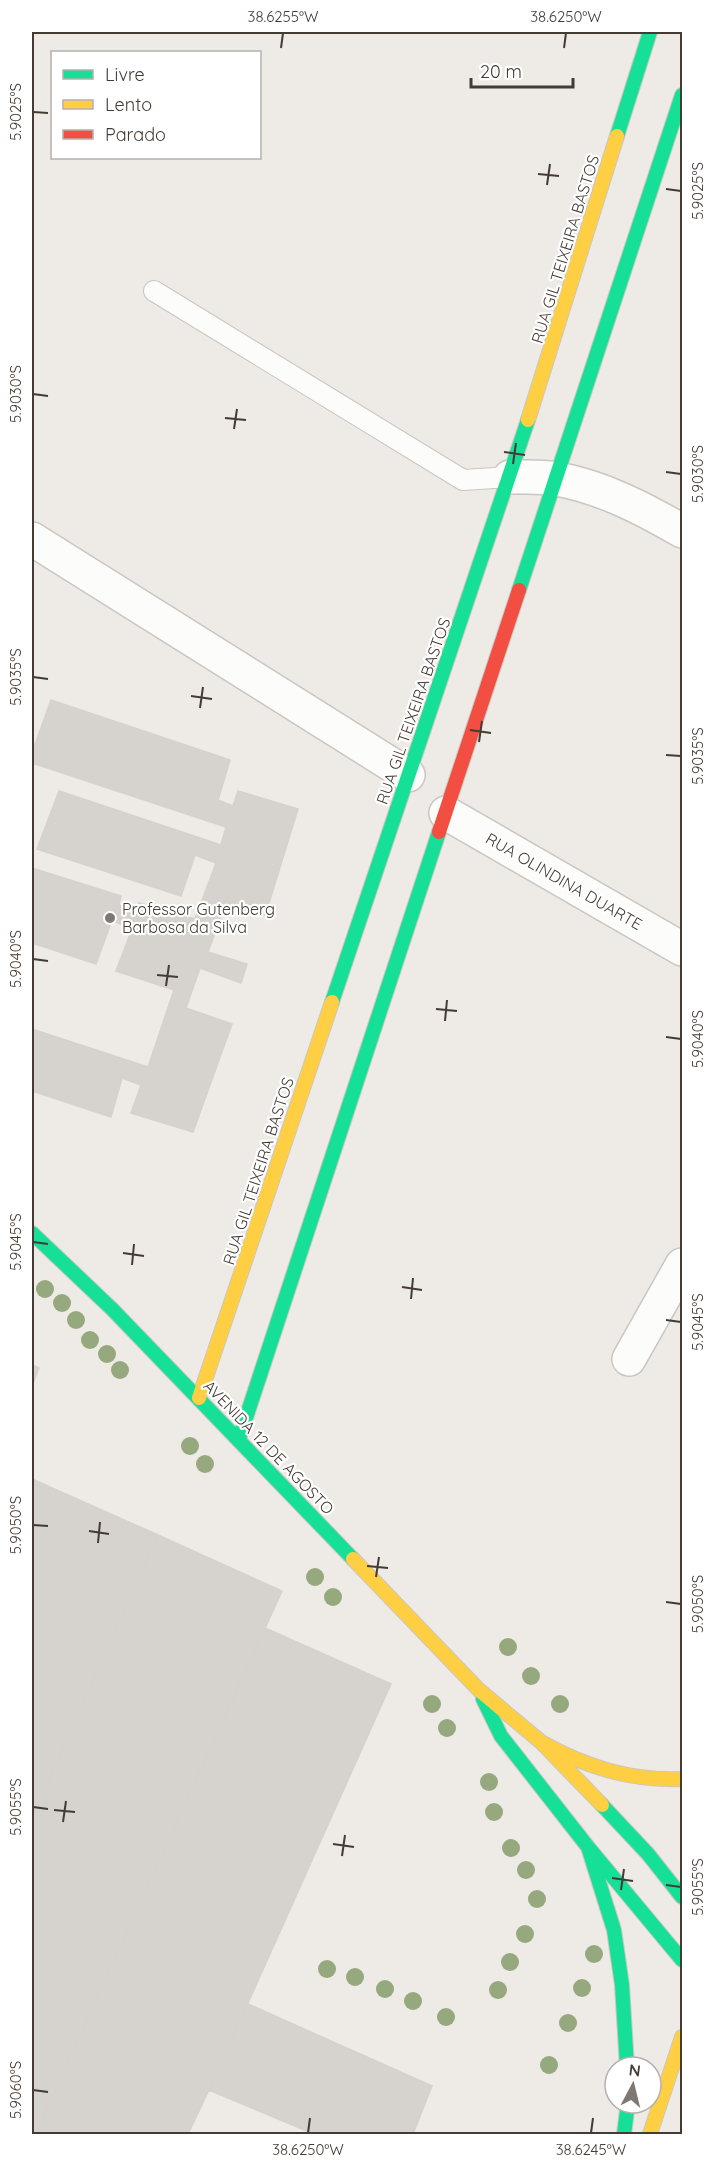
<svg xmlns="http://www.w3.org/2000/svg" width="714" height="2166" viewBox="0 0 714 2166" font-family="Quicksand,sans-serif">
  <style>
    .building { fill: #d6d2cd; stroke: #d6d1cc; stroke-width: 1.5 }
    .lines { fill: none; stroke-linecap: round; stroke-linejoin: round }
    .lane-casing { stroke: #cac6c2; stroke-width: 22 }
    .street-casing { stroke: #cac6c2; stroke-width: 36 }
    .fast-casing { stroke: #ccc7bd; stroke-width: 16 }
    .slow-casing { stroke: #ccc7bd; stroke-width: 16 }
    .jam-casing { stroke: #ccc7bd; stroke-width: 16 }
    .lane { stroke: #fcfcfb; stroke-width: 20 }
    .street { stroke: #fcfcfb; stroke-width: 33 }
    .fast { stroke: #16e098; stroke-width: 14 }
    .slow { stroke: #ffcf43; stroke-width: 14 }
    .jam { stroke: #f24e42; stroke-width: 14 }
    .tree { fill: #95a87e }
    .ticks { fill: none; stroke: #433b34; stroke-width: 2 }
    .poi-dot { fill: #7f7872; stroke: #fff; stroke-width: 2 }
    .labels { text-anchor: middle; stroke-width: 4.5; stroke-linejoin: round; paint-order: stroke }
    .street-label { font-size: 16px; fill: #433b34; stroke: #fff }
    .poi-label { font-size: 16px; fill: #433b34; stroke: #fff; text-anchor: start }
    .neatline { fill: none; stroke: #433b34; stroke-width: 2 }
    .ticks-label { font-size: 15px; text-anchor: middle; fill: #433b34 }
  </style>
  <rect width="100%" height="100%" fill="#eeeae6"/>
  <path class="building" d="M51,700L230,760L218,800L233,806L238,791L298,809L265,916L226,903L208,952L247,964L241,983L200,968L186,1008L232,1024L193,1132L131,1113L141,1085L122,1078L111,1117L32,1091V1029L148,1067L174,990L116,971L132,929L112,920L96,964L32,943V868L121,896L119,905L136,911L139,903L195,919L216,863L195,855L181,896L37,849L59,791L221,845L226,827L32,763V753Z
    M32,1365L39,1368L32,1386Z
    M32,1479L158,1535L32,1818Z
    M158,1535L282,1591L35,2134H32V1818Z
    M265,1628L391,1684L209,2090L188,2134H35Z
    M248,2004L432,2086L413,2134H314L209,2090Z"/>
  <g class="lines">
    <g class="lane-casing">
      <path id="lane" d="M154,291L463,480L510,477"/>
    </g>
    <g class="street-casing">
      <path id="street" d="M510,477C526,477 542,476 557,479C602,487 644,509 682,531
        M32,539L408,775
        M446,813L682,949
        M629,1359L682,1265"/>
    </g>
    <g class="fast-casing">
      <path id="fast" d="M617,136L650,32
        M519,590L682,95
        M332,1002L528,420
        M32,1233L112,1309L353,1559
        M239,1439L439,832
        M483,1699L501,1736L588,1847L682,1960
        M602,1805L648,1854L682,1897
        M588,1847L614,1930L622,1985L627,2067
        M624,2134L628,2103"/>
    </g>
    <g class="slow-casing">
      <path id="slow" d="M528,420L617,136
        M199,1398L332,1002
        M353,1559L479,1690L541,1742L602,1805
        M541,1742C586,1767 630,1781 682,1779
        M650,2134L682,2037"/>
    </g>
    <g class="jam-casing">
      <path id="jam" d="M439,832L519,590"/>
    </g>
    <use href="#lane" class="lane"/>
    <use href="#street" class="street"/>
    <use href="#fast" class="fast"/>
    <use href="#slow" class="slow"/>
    <use href="#jam" class="jam"/>
  </g>
  <g class="tree">
    <circle cx="45" cy="1289" r="9"/>
    <circle cx="62" cy="1303" r="9"/>
    <circle cx="76" cy="1320" r="9"/>
    <circle cx="90" cy="1340" r="9"/>
    <circle cx="107" cy="1354" r="9"/>
    <circle cx="120" cy="1370" r="9"/>
    <circle cx="190" cy="1446" r="9"/>
    <circle cx="205" cy="1464" r="9"/>
    <circle cx="315" cy="1577" r="9"/>
    <circle cx="333" cy="1597" r="9"/>
    <circle cx="508" cy="1647" r="9"/>
    <circle cx="531" cy="1676" r="9"/>
    <circle cx="432" cy="1704" r="9"/>
    <circle cx="560" cy="1704" r="9"/>
    <circle cx="447" cy="1728" r="9"/>
    <circle cx="489" cy="1782" r="9"/>
    <circle cx="494" cy="1812" r="9"/>
    <circle cx="511" cy="1848" r="9"/>
    <circle cx="526" cy="1870" r="9"/>
    <circle cx="537" cy="1899" r="9"/>
    <circle cx="525" cy="1934" r="9"/>
    <circle cx="594" cy="1954" r="9"/>
    <circle cx="510" cy="1962" r="9"/>
    <circle cx="327" cy="1969" r="9"/>
    <circle cx="355" cy="1977" r="9"/>
    <circle cx="582" cy="1988" r="9"/>
    <circle cx="385" cy="1989" r="9"/>
    <circle cx="498" cy="1990" r="9"/>
    <circle cx="413" cy="2001" r="9"/>
    <circle cx="446" cy="2017" r="9"/>
    <circle cx="568" cy="2023" r="9"/>
    <circle cx="549" cy="2065" r="9"/>
  </g>
  <path class="ticks" d="M281,48L283,33M564,48L566,33M33,112L48,113M538,174L559,176M547,185L550,164M666,189L681,191M33,394L48,396M225,418L246,420M234,429L237,409M504,452L525,455M513,464L516,443M666,472L681,474M33,677L48,679M191,696L212,699M200,708L203,687M470,730L491,733M479,742L482,721M666,755L681,756M33,959L48,961M157,975L178,977M166,986L169,965M436,1009L457,1011M445,1021L447,1000M666,1037L681,1039M33,1242L48,1244M123,1253L144,1256M132,1265L134,1244M402,1287L422,1290M411,1299L413,1278M666,1320L681,1322M33,1525L48,1526M89,1531L109,1534M98,1543L100,1522M367,1566L388,1568M376,1577L379,1557M666,1602L681,1604M33,1807L48,1809M54,1810L75,1812M63,1822L66,1801M333,1844L354,1847M342,1856L345,1835M612,1878L633,1881M666,1885L681,1887M621,1890L624,1869M33,2090L48,2092M308,2133L310,2118M591,2133L593,2118"/>
  <circle class="poi-dot" cx="110" cy="918" r="6"/>
  <g class="labels">
    <g class="street-label">
      <text transform="translate(565 249) rotate(-73)" y="6">RUA GIL TEIXEIRA BASTOS</text>
      <text transform="translate(413 711) rotate(-71)" y="6">RUA GIL TEIXEIRA BASTOS</text>
      <text transform="translate(564 881) rotate(30)" y="6">RUA OLINDINA DUARTE</text>
      <text transform="translate(258 1171) rotate(-72)" y="6">RUA GIL TEIXEIRA BASTOS</text>
      <text transform="translate(269 1447) rotate(46)" y="6">AVENIDA 12 DE AGOSTO</text>
    </g>
    <g class="poi-label">
      <text x="122" y="915">Professor Gutenberg<tspan x="122" dy="18">Barbosa da Silva</tspan></text>
    </g>
  </g>
  <rect width="714" height="2166" fill="none" stroke="#ffffff" stroke-width="66"/>
  <rect x="51" y="51" width="210" height="108" fill="#ffffff" stroke="#b4b1ae" stroke-width="1.5"/>
  <rect x="63" y="70" width="30" height="9" fill="#16e098" stroke="#b4b1ae" stroke-width="1.5"/>
  <text x="105" y="81" font-size="18" fill="#433b34">Livre</text>
  <rect x="63" y="100" width="30" height="9" fill="#ffcf43" stroke="#b4b1ae" stroke-width="1.5"/>
  <text x="105" y="111" font-size="18" fill="#433b34">Lento</text>
  <rect x="63" y="130" width="30" height="9" fill="#f24e42" stroke="#b4b1ae" stroke-width="1.5"/>
  <text x="105" y="141" font-size="18" fill="#433b34">Parado</text>
  <g transform="translate(633 2085) rotate(7)"><circle r="28" fill="#ffffff" stroke="#b4b1ae" stroke-width="1.5"/>
  <path d="M0-4.5L10 22L0 15L-10 22Z" fill="#7f7872"/>
  <text y="-9" font-size="16" font-weight="bold" text-anchor="middle" fill="#433b34">N</text>
  </g>
  <path d="M471 78v9h102v-9" fill="none" stroke="#433b34" stroke-width="3"/>
  <text x="480" y="78" font-size="18" fill="#433b34" stroke="#ffffff" stroke-width="4.5" paint-order="stroke">20 m</text>
  <rect x="33" y="33" width="648" height="2100" class="neatline"/>
  <g class="ticks-label">
    <text x="283" y="22">38.6255°W</text>
    <text x="566" y="22">38.6250°W</text>
    <text transform="translate(16 112) rotate(-90)" y="5">5.9025°S</text>
    <text transform="translate(698 191) rotate(-90)" y="5">5.9025°S</text>
    <text transform="translate(16 394) rotate(-90)" y="5">5.9030°S</text>
    <text transform="translate(698 474) rotate(-90)" y="5">5.9030°S</text>
    <text transform="translate(16 677) rotate(-90)" y="5">5.9035°S</text>
    <text transform="translate(698 756) rotate(-90)" y="5">5.9035°S</text>
    <text transform="translate(16 959) rotate(-90)" y="5">5.9040°S</text>
    <text transform="translate(698 1039) rotate(-90)" y="5">5.9040°S</text>
    <text transform="translate(16 1242) rotate(-90)" y="5">5.9045°S</text>
    <text transform="translate(698 1322) rotate(-90)" y="5">5.9045°S</text>
    <text transform="translate(16 1525) rotate(-90)" y="5">5.9050°S</text>
    <text transform="translate(698 1604) rotate(-90)" y="5">5.9050°S</text>
    <text transform="translate(16 1807) rotate(-90)" y="5">5.9055°S</text>
    <text transform="translate(698 1887) rotate(-90)" y="5">5.9055°S</text>
    <text transform="translate(16 2090) rotate(-90)" y="5">5.9060°S</text>
    <text x="308" y="2155">38.6250°W</text>
    <text x="591" y="2155">38.6245°W</text>
  </g>
</svg>
